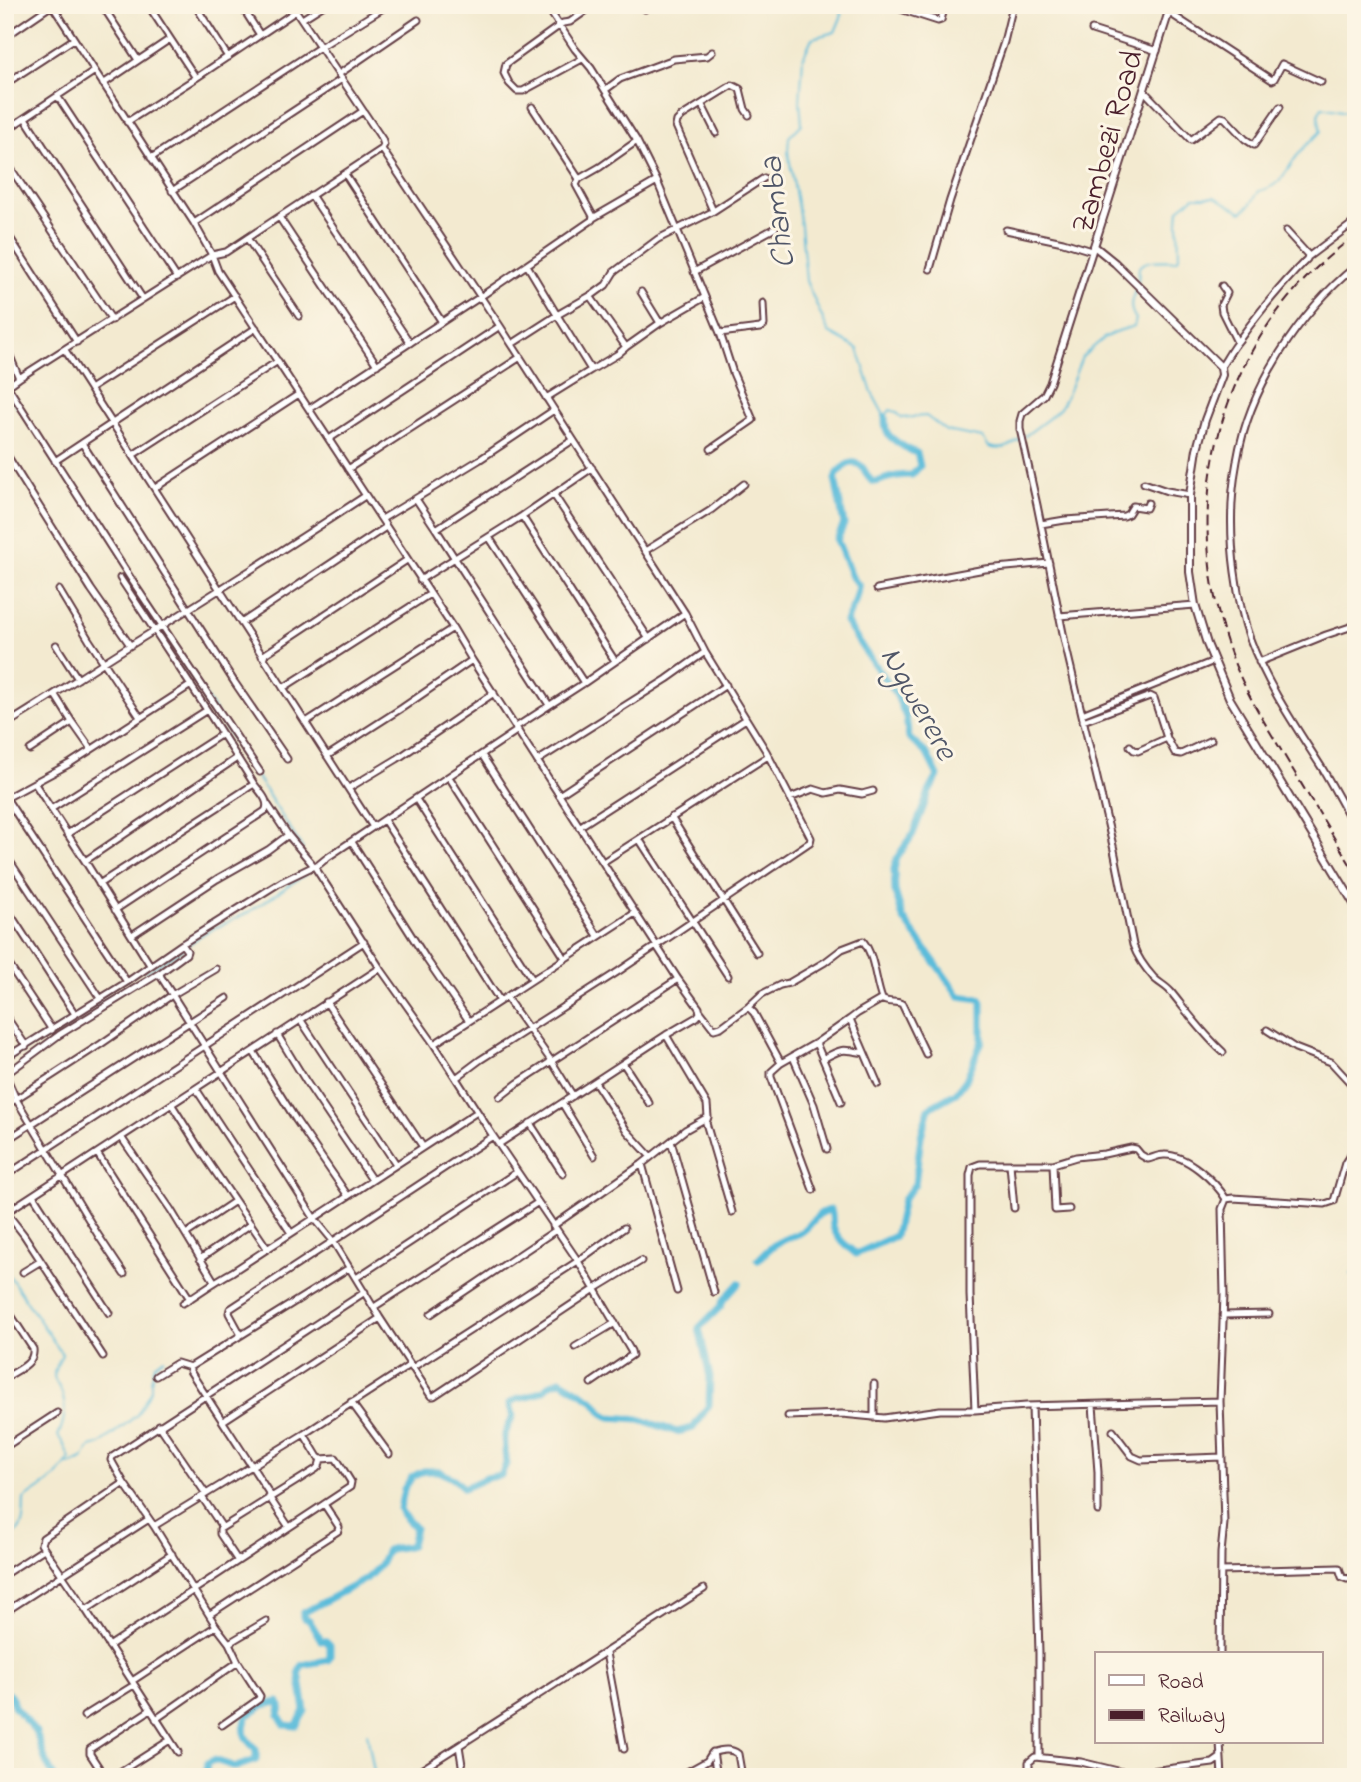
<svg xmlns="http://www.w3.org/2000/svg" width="1361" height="1782" viewBox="0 0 1361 1782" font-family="'Indie Flower',sans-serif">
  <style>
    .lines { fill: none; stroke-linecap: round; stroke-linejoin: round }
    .stream { stroke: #5cbcda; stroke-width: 2 }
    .river { stroke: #5cbcda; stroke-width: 7 }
    .minor-casing { stroke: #633d44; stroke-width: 9 }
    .major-casing { stroke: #633d44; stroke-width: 10 }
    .minor { stroke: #fff; stroke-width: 5 }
    .major { stroke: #fff; stroke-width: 6 }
    .rail { stroke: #4a1f2b; stroke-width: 2; stroke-dasharray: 10 5; stroke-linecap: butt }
    .labels { text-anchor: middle; stroke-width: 6; stroke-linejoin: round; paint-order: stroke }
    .street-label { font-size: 32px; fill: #4a1f2b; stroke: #fcf5e5 }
    .water-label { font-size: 33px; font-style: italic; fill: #505668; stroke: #fcf5e5 }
  </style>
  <rect width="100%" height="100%" fill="#fcf5e5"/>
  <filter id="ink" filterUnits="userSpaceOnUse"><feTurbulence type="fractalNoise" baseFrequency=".0143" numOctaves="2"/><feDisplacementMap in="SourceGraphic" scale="14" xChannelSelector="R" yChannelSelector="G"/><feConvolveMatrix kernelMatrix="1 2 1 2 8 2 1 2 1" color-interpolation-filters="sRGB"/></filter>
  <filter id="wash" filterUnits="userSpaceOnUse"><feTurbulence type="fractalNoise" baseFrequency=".00686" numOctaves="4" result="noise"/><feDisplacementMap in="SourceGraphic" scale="28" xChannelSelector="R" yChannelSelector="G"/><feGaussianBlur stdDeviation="1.57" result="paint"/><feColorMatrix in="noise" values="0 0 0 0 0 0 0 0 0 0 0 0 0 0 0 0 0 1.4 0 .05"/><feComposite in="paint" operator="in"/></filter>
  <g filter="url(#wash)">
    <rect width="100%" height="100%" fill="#f3ead0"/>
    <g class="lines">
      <path class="stream" d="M838,5L842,15L835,32L812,38L803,58L800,102L802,124L789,137L788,151L801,226L806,281L829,333L858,349L872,393L885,417L890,410L896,412L902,418L926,416L946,431L983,438L989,447C1002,451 1009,447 1020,439
        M1138,282L1139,267C1149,257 1164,262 1177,260L1179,257L1178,221L1179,209L1194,197H1215L1242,212L1250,205L1259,191C1284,186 1286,168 1301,151C1307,144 1315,138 1321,131L1318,115L1322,107L1356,114
        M5,392H7L17,407
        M1025,436L1049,418L1060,408L1067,395L1082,357L1104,338L1118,331L1134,326L1136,319C1128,308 1131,299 1137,287
        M185,665L303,849
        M187,946L201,935L249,912L306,874
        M146,972L183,949
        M5,1061L118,991
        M5,1269L62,1354C60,1361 54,1367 54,1375C54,1381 58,1385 61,1391C67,1406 65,1421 58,1436L63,1443L70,1459L56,1477L24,1499C23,1514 26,1525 14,1535L10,1532L5,1523
        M1351,1274L1356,1278
        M65,1465L74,1463L82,1459L91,1447L100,1444L137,1415L151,1390V1381L155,1365L164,1358
        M367,1733L375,1777"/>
      <path class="river" d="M758,1260C764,1254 771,1246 779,1242C786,1238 794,1236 800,1233C814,1225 814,1212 831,1210C833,1216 832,1222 833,1227C837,1239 847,1246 856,1254L895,1236L903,1200L915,1184L921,1136L929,1108L956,1093L966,1080L982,1041V1002L980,999L959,996L903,918L895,891L894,869L897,858L913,834L929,792L938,776L927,754L909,738L906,717L897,696L864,650L846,622L855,602L859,586L852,577L837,540L844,524L835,479C838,470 850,458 860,465C866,469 867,480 874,482C876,483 882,480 885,479C894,476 902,475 912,475L920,466L917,453C910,451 892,440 888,434C885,430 885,422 885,417
        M5,1691L12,1698L14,1706L36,1732L46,1762L54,1777
        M205,1777L207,1763L214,1760L236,1767L256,1760V1749C243,1738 242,1732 247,1716L264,1705L278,1702L281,1706L279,1716L285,1725L296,1726L305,1711L299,1672L302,1665L328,1660L330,1656V1645L326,1641L321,1640L309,1620L303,1617V1613L366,1579L380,1565L387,1550C395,1547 403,1548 411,1545L415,1528L402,1514L400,1509L404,1489L412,1477L424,1471H439L454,1479L464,1488L486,1478L501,1475L506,1464L504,1436L513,1416L509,1404L517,1399L531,1396L544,1390L549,1385L560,1380L594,1401L603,1413L610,1417L639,1419L677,1432L693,1428L709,1405L710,1377L699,1328L721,1306L723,1301L739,1283"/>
    </g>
  </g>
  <g filter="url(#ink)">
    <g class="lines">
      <g class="minor-casing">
        <path id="minor" d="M102,5L138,60
          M148,5L196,78
          M195,5L228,57
          M241,5L260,35
          M292,5L382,139L384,145L382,149L500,326L685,613L705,652L766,751L811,838L810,842L619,971L480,1060L456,1078
          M546,5L575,49L591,68L637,141L657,181L705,297
          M641,5L645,9
          M888,5L938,21L941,20L945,5
          M1168,12L1272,80L1274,79L1282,64L1321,82
          M302,19L324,5
          M1092,30L1157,51
          M5,37L52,5L194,223L212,255L218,271L453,628L472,660L678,979L699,1008L700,1013L697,1017L666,1035L499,1144
          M582,59L523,91H517L509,83L504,73L506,64L563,23L570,22L594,5
          M339,74L418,20
          M5,84L74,39
          M103,84L170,39
          M605,90L620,79L674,59L707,56L712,52
          M1144,91L1191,140L1221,117L1225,118L1245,139L1254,145L1280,107
          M58,97L177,278
          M702,105L716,133
          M25,118L143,299
          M127,122L196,78L296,11
          M5,131L95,71
          M151,158L320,47L388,5
          M5,160L112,320
          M345,174L442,322
          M579,179L600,167L637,141
          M172,191L342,79
          M311,195L410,343
          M713,211L676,126L677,121L682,116L732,85L740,89L745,109L749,115
          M279,217L377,365
          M593,218L657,181
          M194,223L363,111
          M5,230L77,342
          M1006,230L1063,242L1092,251
          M247,238L299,316
          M1094,246L1050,383L1044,395L1022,414L1020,421V429L1037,505L1065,643L1114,850L1133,945C1137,956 1145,968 1154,978C1159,983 1166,986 1171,992C1188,1013 1203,1034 1223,1052
          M1308,257L1356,221
          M527,265L557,315L590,296L626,347L660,323L705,297L720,333L760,328L764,325L763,303
          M1356,266C1299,312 1249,388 1237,461C1230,498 1230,535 1235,572C1238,595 1242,617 1250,639C1267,685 1296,727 1322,768C1334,788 1344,808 1356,828
          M930,269L950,200L1004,42L1013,5
          M694,272L775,228
          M1222,286L1227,293L1221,305L1222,312L1237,342
          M641,292L660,323
          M591,296L606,285L614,272L658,239L712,212L764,178
          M5,344L19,378
          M512,344L557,315L591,370L546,398
          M65,350L373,827
          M1221,367C1227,358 1232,348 1239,340C1260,311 1282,284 1307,259L1308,255L1286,231
          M591,370L618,354L626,347
          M8,387L133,582L260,772
          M5,388L19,378L212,255L226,252L382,149
          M90,389L235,296
          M309,409L480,297L592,220L593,216L576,185L579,179L532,107
          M329,439L500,326
          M82,443L235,683L287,759
          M711,449L753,420L733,373L720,333
          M5,452L91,589L130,645
          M133,455L278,361
          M55,461L256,328
          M348,469L519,358
          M1144,483L1167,491L1190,495
          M155,488L299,394
          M554,495L649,639
          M416,499L436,529L573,440
          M522,516L615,661
          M382,519L479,460L554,410
          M1041,524L1065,520L1124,516L1128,514L1133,506L1146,508L1148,503
          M436,529L549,705
          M489,537L584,683
          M645,551L711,510L744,484
          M420,580L522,516L592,468
          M877,589L985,569L1049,563
          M59,590L89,640L140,717
          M1059,616L1195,605
          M241,623L386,527
          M56,645L78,679
          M262,656L407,560
          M1259,662L1326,635L1356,625
          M283,688L430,594
          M55,695L72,722L91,749
          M1082,714L1214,661
          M1083,721L1150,696L1154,698L1167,738L1175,753L1181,754L1211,740
          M306,722L453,628
          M5,725C48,699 89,671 131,645C210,596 288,547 365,496
          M516,727L584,683L685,613
          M518,730L328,857L317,866L316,869L380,968L434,1044L493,1136L578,1261L631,1351L632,1355L591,1383
          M1130,746L1134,750L1138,751L1167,738
          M30,750L72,722
          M482,755L598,936
          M327,756L402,708L472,660
          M537,761L667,679L705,652
          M449,777L565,958
          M35,784L85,861
          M349,788L397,759L494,693
          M559,795L726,685
          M6,798L127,982
          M6,798L69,764L191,685
          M790,798L813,789L826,793L840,790L862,794L873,791
          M416,799L532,979
          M268,805L288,835L314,866
          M51,809L207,710
          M671,817L757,953
          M384,820L500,1001
          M579,827L746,719
          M67,834L222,734
          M639,839L728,976
          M352,842L427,960L469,1021
          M5,854L100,998
          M603,862L768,756
          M99,884L254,784L207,710L120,578
          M5,906L75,1014
          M115,910L265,811C271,802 260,792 254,784
          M132,935L217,879L268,850L288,835
          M182,944L187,951L186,954L160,973L161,977L314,1218L333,1241L380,1318L431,1396H434L595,1289L641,1261
          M5,959L52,1030
          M150,965L85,861L237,758
          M506,997L552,1062L573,1096
          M326,1002L423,1147
          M748,1007L762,994L780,985L789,983L825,962L842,949L863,941C875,956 875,981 882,999C888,1004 896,1000 902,1004L926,1054
          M700,1011L714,1029L721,1027L748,1007L754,1013L781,1063L816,1043L850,1019L878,1084
          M5,1015L26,1046
          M300,1019L396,1164
          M850,1019L858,1013L882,999
          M1267,1030L1295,1048L1331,1062L1356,1089
          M277,1034L307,1083L372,1180
          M666,1035L707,1104L708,1117L706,1123L732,1212
          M816,1043L841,1102
          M434,1044L635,913
          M253,1051L296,1120L348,1196
          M793,1057L814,1105L827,1149
          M5,1058L127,982L182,944L281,882L314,866
          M823,1059C842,1048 843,1049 864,1053
          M623,1063L649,1103
          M781,1063L771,1072V1077L813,1190
          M595,1082L627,1131L651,1157
          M196,1089L291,1233
          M500,1097L518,1083L678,979
          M562,1103L594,1156
          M172,1105L199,1148L267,1248
          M5,1106L101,1044L172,995L216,969
          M530,1123L563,1174
          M121,1137L171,1210L214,1281
          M5,1141L227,998
          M671,1141L714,1292
          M97,1153L190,1299
          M642,1164L677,1291
          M1010,1164L1014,1208
          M1053,1164L1055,1210L1069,1209
          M5,1176L364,942
          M33,1195L109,1313
          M6,1212L24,1235L103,1356
          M5,1213L380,968
          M553,1226L642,1164L685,1130L708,1117
          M186,1234L235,1201
          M200,1259L251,1224
          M23,1272L41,1261
          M124,1274L98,1235L16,1099L6,1076L9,1072L59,1035L160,973
          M356,1278L517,1172
          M183,1303C199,1293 215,1281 232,1272L477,1112
          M5,1306L33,1349C35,1364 17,1370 5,1378
          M374,1307L537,1203
          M431,1314L556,1230
          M1223,1315L1269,1314
          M241,1335L229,1313L230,1309L493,1136
          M575,1347L615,1323
          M412,1368L578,1261L624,1228
          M156,1376L177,1363L190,1367
          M1220,1401L1026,1406L975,1410L970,1295V1175L972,1167L980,1164H1053L1076,1157L1104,1154L1131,1148L1136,1149L1141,1155L1148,1159C1153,1158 1158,1155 1164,1155C1186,1154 1215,1181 1226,1199
          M351,1402L389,1454
          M1093,1405L1098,1472V1511
          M1032,1406L1039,1653V1757
          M788,1416L842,1414L884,1418L940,1410H975
          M874,1418V1384
          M223,1421L380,1318
          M159,1425L206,1494
          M1113,1431L1132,1456L1141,1460L1222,1457
          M5,1447L57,1413
          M124,1483L43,1538L41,1544L86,1610L178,1752
          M271,1496L190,1371V1367L349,1268
          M202,1497L222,1527
          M269,1497L289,1527
          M154,1526L304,1434L410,1365
          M238,1561L220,1534V1529L316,1469L319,1466L321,1459
          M1221,1571L1339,1568L1342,1577L1347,1579L1356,1577
          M5,1574L44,1549
          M86,1610L172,1554
          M5,1612L149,1519
          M210,1614L338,1531L339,1527L324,1504
          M229,1643L266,1621
          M109,1646L350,1487L351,1482L336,1458L321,1459L318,1457L304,1434
          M606,1653L624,1749
          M1220,1654L1221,1553L1224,1523L1220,1401L1224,1295L1222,1209L1226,1199L1233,1198L1325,1204L1334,1201L1345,1163L1356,1146
          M132,1681L216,1626
          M84,1716L134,1685
          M156,1719L238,1662
          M222,1725L259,1699L260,1696L238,1662L229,1643L216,1626L154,1526L124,1483L111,1460L112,1457L365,1292
          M1220,1742L1222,1777
          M459,1746L464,1777
          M713,1752L717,1777
          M105,1777L90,1754V1749L150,1710
          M112,1777L170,1740
          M410,1777L704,1589
          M678,1777L707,1761L712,1753C720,1750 731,1748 738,1754L742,1777
          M1029,1777V1762L1035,1757L1081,1762L1122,1772L1136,1773L1213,1763L1220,1758"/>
      </g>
      <g class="major-casing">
        <path id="major" d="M1171,5L1094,246L1115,263L1221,367L1222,375L1205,420L1197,449L1190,495V572L1195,605L1207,644L1230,699L1356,907
          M1355,1777L1356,1770"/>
      </g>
      <use href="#minor" class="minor"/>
      <use href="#major" class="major"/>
      <path class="rail" d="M1356,235C1219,333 1173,506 1234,662C1247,695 1266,725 1284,755C1308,795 1332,834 1356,874"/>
    </g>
  </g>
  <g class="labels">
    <g class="street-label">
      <text transform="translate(1106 141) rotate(-74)" y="11">Zambezi Road</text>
    </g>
    <g class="water-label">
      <text transform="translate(775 213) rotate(-97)" y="12">Chamba</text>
      <text transform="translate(921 702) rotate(61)" y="12">Ngwerere</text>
    </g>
  </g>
  <rect width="1361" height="1782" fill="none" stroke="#fcf5e5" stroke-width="28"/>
  <rect x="1095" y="1652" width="228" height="91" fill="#fcf5e5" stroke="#b59f9b" stroke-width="2"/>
  <rect x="1109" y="1675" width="35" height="10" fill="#ffffff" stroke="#b59f9b" stroke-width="2"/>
  <text x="1158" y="1688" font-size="21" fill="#4a1f2b">Road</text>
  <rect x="1109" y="1710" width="35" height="10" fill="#4a1f2b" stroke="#b59f9b" stroke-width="2"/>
  <text x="1158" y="1722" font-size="21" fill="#4a1f2b">Railway</text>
</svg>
